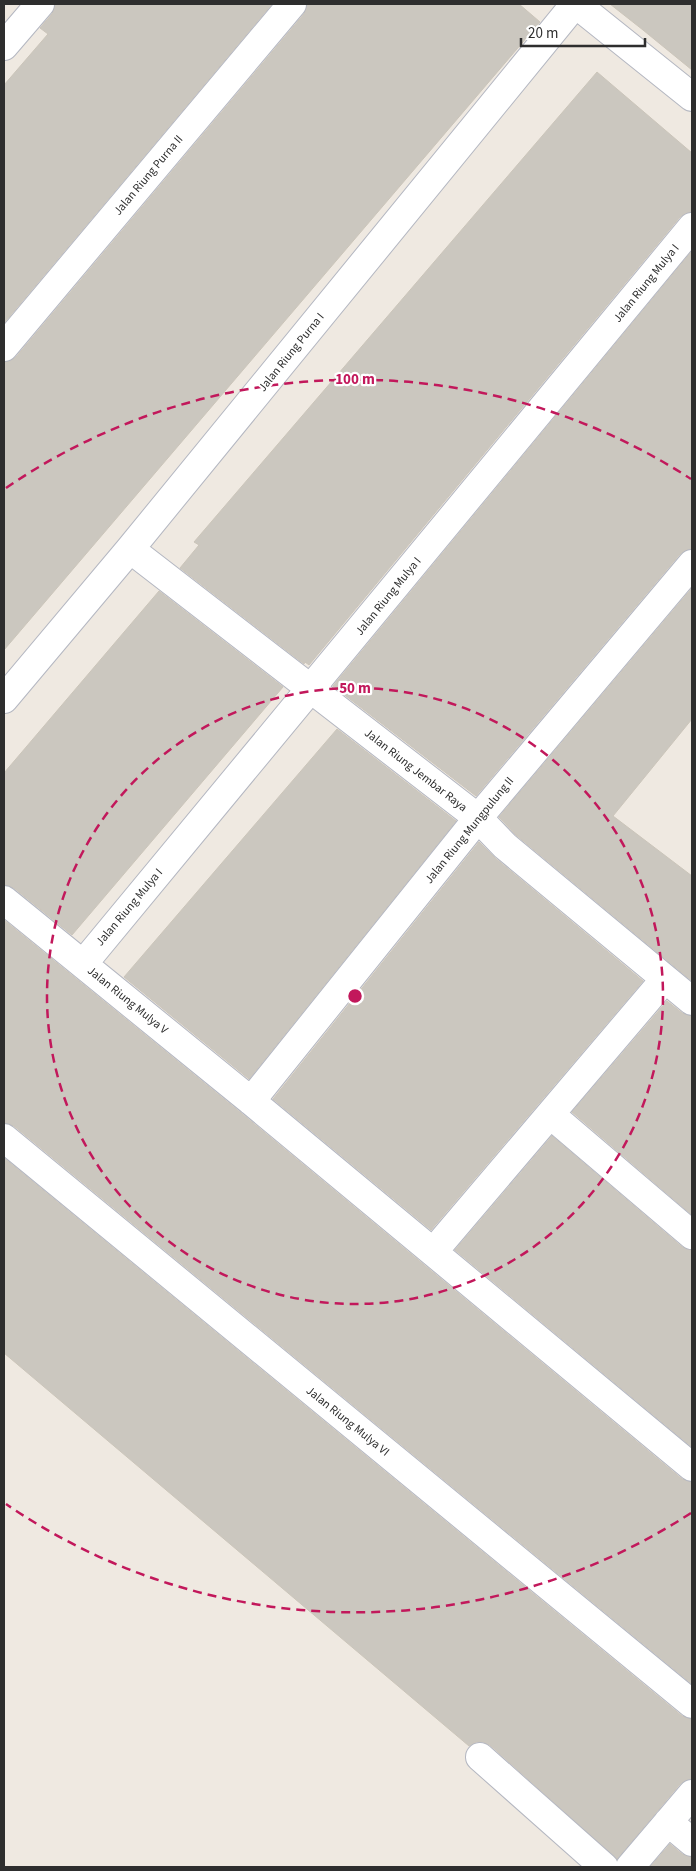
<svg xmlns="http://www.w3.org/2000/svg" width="696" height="1871" viewBox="0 0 696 1871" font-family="'Source Sans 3',sans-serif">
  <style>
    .building { fill: #cbc7bf; stroke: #cbc5ba }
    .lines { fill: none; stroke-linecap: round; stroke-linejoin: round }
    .minor-casing { stroke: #b4b7c1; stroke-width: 30 }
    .minor { stroke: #fff; stroke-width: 28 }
    .ring { fill: none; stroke: #c2185b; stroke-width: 2.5; stroke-dasharray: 9 6 }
    .labels { text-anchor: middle; stroke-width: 4.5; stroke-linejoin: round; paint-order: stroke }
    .street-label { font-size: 12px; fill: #2e2e2e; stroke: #fff }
    .centre { fill: #c2185b; stroke: #fff; stroke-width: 2.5 }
    .ring-label { font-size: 15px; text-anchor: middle; font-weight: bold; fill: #c2185b; stroke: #fff; stroke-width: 4.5; stroke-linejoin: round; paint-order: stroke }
  </style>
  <rect width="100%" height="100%" fill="#efe9e1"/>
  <path class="building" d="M55,4H272L4,323V85L48,34L40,28L52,14Z
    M307,4H519L540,22L4,650V362L10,361L16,357L304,14Z
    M610,4H692V70L643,30Z
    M597,72L692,153V212L686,213L680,217L309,665L305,662L304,664L180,568L199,545L194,542Z
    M692,251V549L686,550L680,554L476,796L333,686Z
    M692,588V719L613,816L692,876V981L516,835L499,817Z
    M159,591L283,687L72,935L14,888L4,885V773Z
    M337,729L456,821L249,1079L124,977Z
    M479,842L495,858L643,981L431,1230L273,1099Z
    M4,920L241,1113L682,1479L692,1482V1684L14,1126L4,1123Z
    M667,1001L682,1013L692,1016V1215L572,1112Z
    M552,1136L682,1247L692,1250V1447L455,1250Z
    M4,1158L682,1716L692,1719V1779L686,1780L680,1784L617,1859L490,1745L483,1742H476L469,1746L4,1353Z
    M670,1844L682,1854L692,1857V1867H650Z"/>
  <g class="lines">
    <g class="minor-casing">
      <path id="minor" d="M576,4L692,97
        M4,46L40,4
        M4,347L292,4
        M130,549L478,818L505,846L692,1001
        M4,699L130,549L575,4
        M4,900L251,1101L692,1467
        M83,964L692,227
        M251,1101L478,818L692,564
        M551,1115L692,1235
        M4,1138L692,1704
        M433,1252L665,979
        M480,1757L604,1867
        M668,1822L692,1842
        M630,1867L692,1794"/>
    </g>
    <use href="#minor" class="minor"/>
  </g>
  <g class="ring">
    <circle cx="355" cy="996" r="308"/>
    <path d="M691 1513A617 617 0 0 1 6 1504M6 488A617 617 0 0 1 691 479"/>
  </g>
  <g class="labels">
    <g class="street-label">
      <text transform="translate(148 175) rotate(-50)" y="4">Jalan Riung Purna II</text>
      <text transform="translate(646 283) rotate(-51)" y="4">Jalan Riung Mulya I</text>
      <text transform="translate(291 352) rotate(-51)" y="4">Jalan Riung Purna I</text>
      <text transform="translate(388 596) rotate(-51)" y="4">Jalan Riung Mulya I</text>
      <text transform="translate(416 770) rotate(38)" y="4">Jalan Riung Jembar Raya</text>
      <text transform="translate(469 830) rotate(-51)" y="4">Jalan Riung Mungpulung II</text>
      <text transform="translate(129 907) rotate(-50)" y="4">Jalan Riung Mulya I</text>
      <text transform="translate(128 1000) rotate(39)" y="4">Jalan Riung Mulya V</text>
      <text transform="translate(348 1421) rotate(39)" y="4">Jalan Riung Mulya VI</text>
    </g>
  </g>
  <circle cx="355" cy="996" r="8" class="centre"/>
  <g class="ring-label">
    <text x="355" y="384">100 m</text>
    <text x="355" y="693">50 m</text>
  </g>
  <rect width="696" height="1871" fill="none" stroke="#2e2e2e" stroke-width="10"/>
  <path d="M521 38v8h124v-8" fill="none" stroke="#2e2e2e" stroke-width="2.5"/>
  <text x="528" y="38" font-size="15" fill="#2e2e2e" stroke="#ffffff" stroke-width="4" paint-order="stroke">20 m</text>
</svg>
